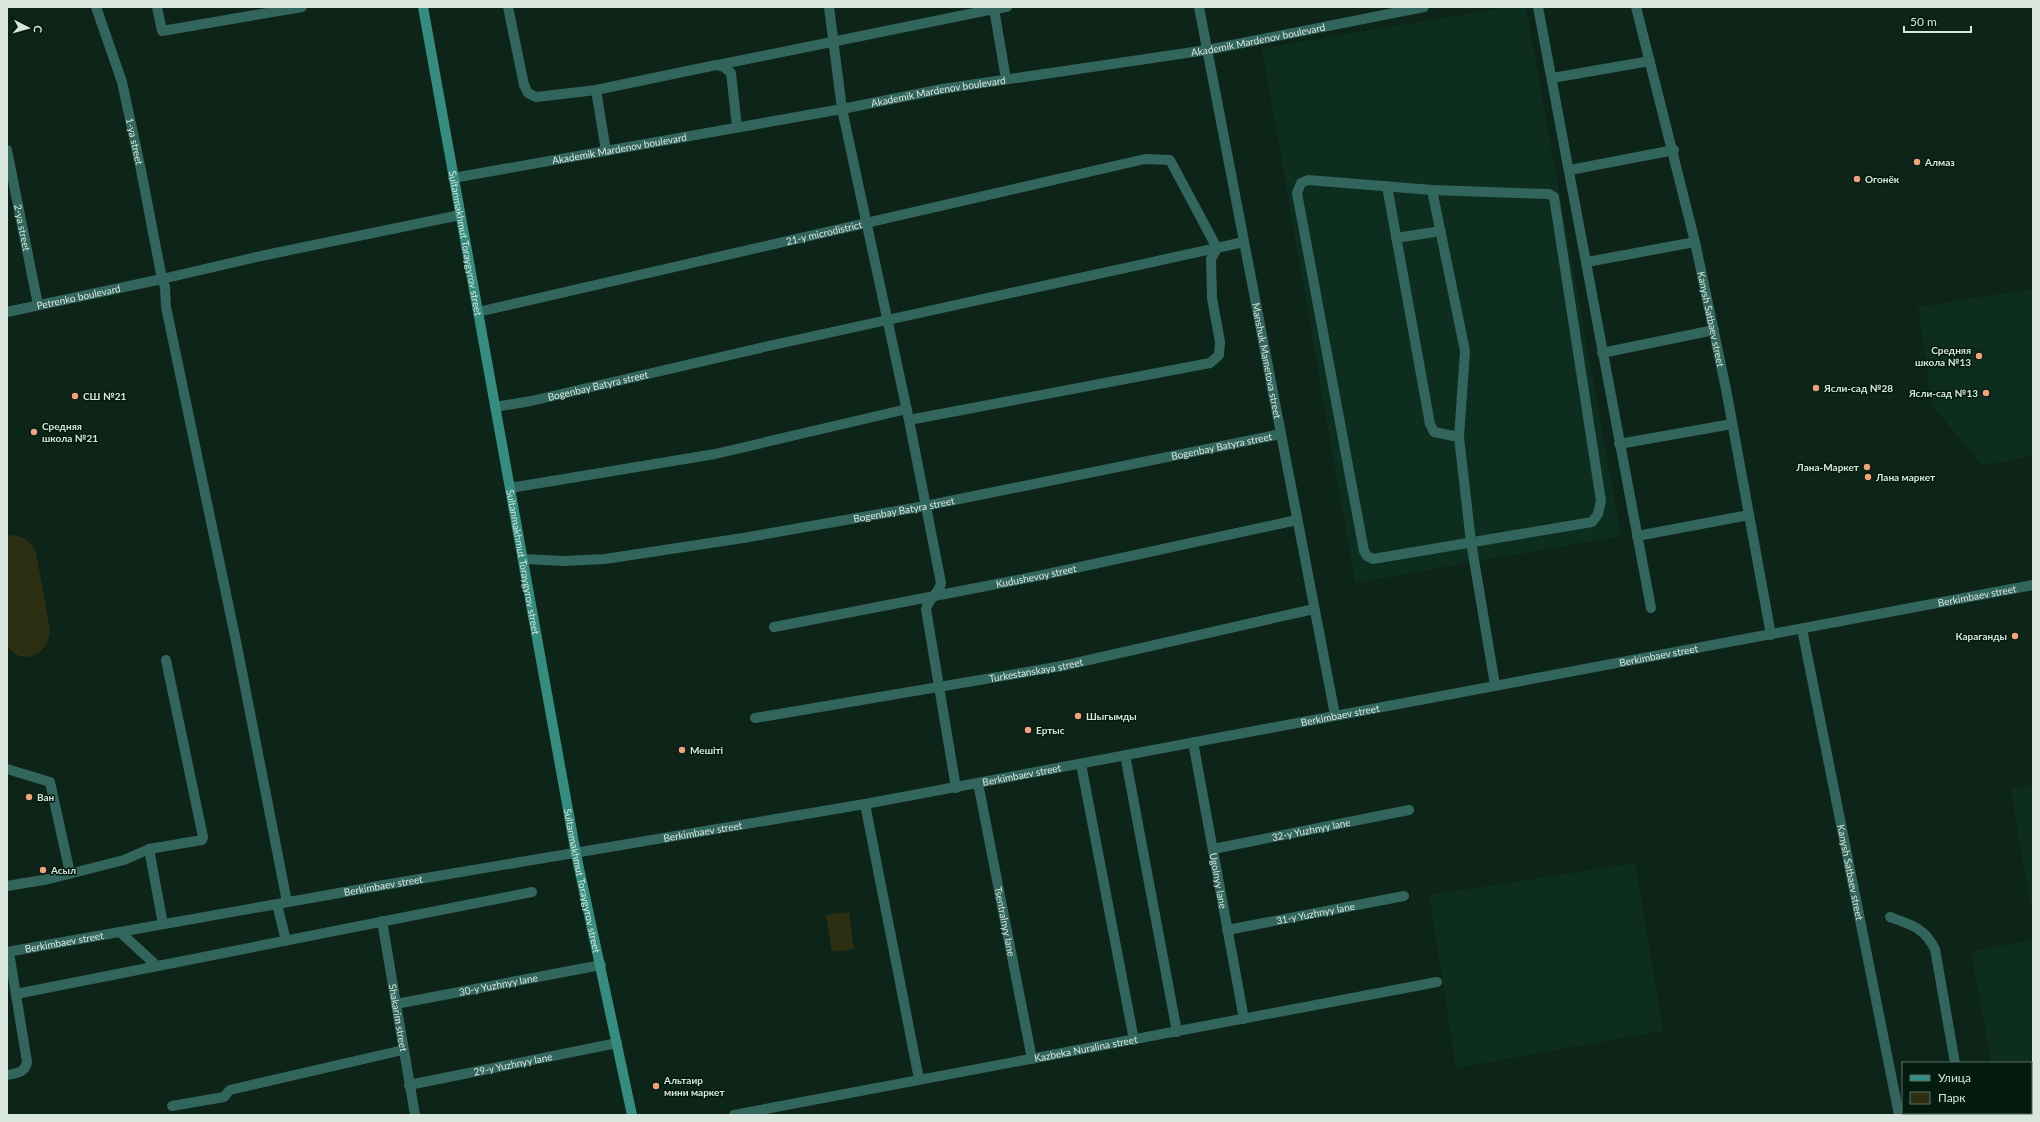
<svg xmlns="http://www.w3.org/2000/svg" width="2040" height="1122" viewBox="0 0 2040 1122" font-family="Lato,sans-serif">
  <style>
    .built { fill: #0d2d1e }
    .green { fill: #2c2f12 }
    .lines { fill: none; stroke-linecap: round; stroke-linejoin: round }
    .minor { stroke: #32655c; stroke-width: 10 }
    .tertiary { stroke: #32655c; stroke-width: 10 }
    .secondary { stroke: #358c7f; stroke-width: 10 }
    .poi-dot { fill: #f1a27b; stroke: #041b10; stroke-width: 1.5 }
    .labels { text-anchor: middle; stroke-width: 3; stroke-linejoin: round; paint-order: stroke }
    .street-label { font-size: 10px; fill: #d8e6de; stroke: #041b10 }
    .poi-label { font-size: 10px; font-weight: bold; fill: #d8e6de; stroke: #041b10; text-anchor: start }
  </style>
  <rect width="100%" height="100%" fill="#0d2419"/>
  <path class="built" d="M1508,7H1526L1621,536L1355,583L1262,48Z
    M2031,289L2033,298V456L1982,466L1932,405L1918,307Z
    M2033,784V918L2010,789Z
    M1635,863L1663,1031L1456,1068L1429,895Z
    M2033,940V1115H2000V1113H2031V1063H1991L1971,951Z"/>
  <path class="green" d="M10,535C24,536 31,541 36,553L50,630C49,657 17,668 7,643V536Z
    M849,912L854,949L832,952L826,915Z"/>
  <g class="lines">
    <g class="minor">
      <path id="s1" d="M96,7L122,82L141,170L162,279L261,256L460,215"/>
      <path d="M157,7L162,31L302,7"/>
      <path d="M508,7L524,85L528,93L536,97L596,90L716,65L724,67L731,73L737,127"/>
      <path d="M829,7L842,109L909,420L941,583C939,594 929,597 926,609L956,788"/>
      <path id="s2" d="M1199,7L1335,715"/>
      <path d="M1538,7L1651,608"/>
      <path id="s3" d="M1636,7L1695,242L1726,389L1771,635"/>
      <path d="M718,65L994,9"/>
      <path d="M1552,78L1650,61"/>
      <path d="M1006,79L994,9L1007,7"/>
      <path d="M596,90L606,151"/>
      <path id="s4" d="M7,150L38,305"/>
      <path d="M1570,170L1674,150"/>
      <path id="s5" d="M453,178L842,109L942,89L1207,50L1424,7"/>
      <path d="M1308,180L1432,190L1549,194L1554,197L1601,501L1598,514L1592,522L1373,559L1367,556L1364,551L1297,193L1301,183Z"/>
      <path d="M1387,186L1430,424L1434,432L1459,437"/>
      <path d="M1432,190L1465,351L1459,437L1471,542L1495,685"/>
      <path d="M1396,238L1441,231"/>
      <path d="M1587,262L1695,242"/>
      <path id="s6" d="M7,312L162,279L165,287L166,307L237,646L287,902"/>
      <path id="s7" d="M478,312L1145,159L1170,160L1217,248L1211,259L1212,298L1220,342L1219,355L1210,363L909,420"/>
      <path d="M1602,353L1714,330"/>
      <path id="s8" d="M495,407L531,401L764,347L1244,242"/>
      <path d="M1619,444L1732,424"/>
      <path d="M510,488L715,454L907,409"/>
      <path d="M1637,536L1749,515"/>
      <path id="s9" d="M523,559L564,561L605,559L743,538L925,506L1281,434"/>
      <path id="s10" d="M774,627L1043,575L1297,520"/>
      <path id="s11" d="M1802,629L1899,1115"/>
      <path id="s12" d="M755,718L1062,666L1314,609"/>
      <path id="s13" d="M1193,742L1244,1019"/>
      <path d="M1125,755L1177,1032"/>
      <path d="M1081,764L1134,1040"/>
      <path d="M7,769L50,782L70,873"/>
      <path id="s14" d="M978,783L1032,1059"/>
      <path d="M865,804L919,1079"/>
      <path d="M149,849L163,924"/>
      <path id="s15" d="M1213,849L1409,810"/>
      <path d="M7,886L49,879L124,860L149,849L202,840L203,837L166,660"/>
      <path d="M277,904L286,941"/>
      <path d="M1890,917C1911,925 1924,927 1935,949L1955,1063"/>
      <path id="s16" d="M382,921L415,1115"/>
      <path id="s17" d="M1227,930L1404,896"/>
      <path d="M120,932L157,966"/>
      <path d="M16,994L532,892"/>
      <path id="s18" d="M396,1004L601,965"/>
      <path d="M7,1075C17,1073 25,1073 27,1062L9,952"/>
      <path id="s19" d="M409,1085L617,1043"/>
      <path d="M172,1106L224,1097L230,1090L403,1050"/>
      <path d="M1964,1113V1115"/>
      <path id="s20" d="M734,1115L1437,982"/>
    </g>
    <path class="tertiary" id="s21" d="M7,952L384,885L865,804L2033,585"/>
    <path class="secondary" id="s22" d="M423,7L576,854L632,1115"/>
  </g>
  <g class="poi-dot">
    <circle cx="1917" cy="162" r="4"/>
    <circle cx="1857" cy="179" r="4"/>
    <circle cx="1979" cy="356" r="4"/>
    <circle cx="1816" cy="388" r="4"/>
    <circle cx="1986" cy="393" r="4"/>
    <circle cx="75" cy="396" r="4"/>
    <circle cx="34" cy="432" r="4"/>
    <circle cx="1867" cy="467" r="4"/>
    <circle cx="1868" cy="477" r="4"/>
    <circle cx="2015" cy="636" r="4"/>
    <circle cx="1078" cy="716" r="4"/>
    <circle cx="1028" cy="730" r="4"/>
    <circle cx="682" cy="750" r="4"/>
    <circle cx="29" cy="797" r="4"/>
    <circle cx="43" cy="870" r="4"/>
    <circle cx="656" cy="1086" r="4"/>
  </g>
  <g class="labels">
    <g class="street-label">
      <text dy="4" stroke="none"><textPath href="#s5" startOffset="817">Akademik Mardenov boulevard</textPath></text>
      <text dy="4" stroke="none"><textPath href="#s5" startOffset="493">Akademik Mardenov boulevard</textPath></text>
      <text dy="4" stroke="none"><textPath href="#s1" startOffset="140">1-ya street</textPath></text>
      <text dy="4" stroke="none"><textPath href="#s5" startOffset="169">Akademik Mardenov boulevard</textPath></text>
      <text dy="4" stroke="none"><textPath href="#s4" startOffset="79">2-ya street</textPath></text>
      <text dy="4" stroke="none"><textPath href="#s7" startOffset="355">21-y microdistrict</textPath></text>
      <text dy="4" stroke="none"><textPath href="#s22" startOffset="240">Sultanmakhmut Toraygyrov street</textPath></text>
      <text dy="4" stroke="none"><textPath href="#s6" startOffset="73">Petrenko boulevard</textPath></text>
      <text dy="4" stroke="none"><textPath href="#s3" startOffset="321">Kanysh Satbaev street</textPath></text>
      <text dy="4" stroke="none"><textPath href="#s2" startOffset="360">Manshuk Mametova street</textPath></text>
      <text dy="4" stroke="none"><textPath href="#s8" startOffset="105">Bogenbay Batyra street</textPath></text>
      <text dy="4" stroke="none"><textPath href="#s9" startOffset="709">Bogenbay Batyra street</textPath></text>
      <text dy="4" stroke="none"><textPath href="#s9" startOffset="385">Bogenbay Batyra street</textPath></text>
      <text dy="4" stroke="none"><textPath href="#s22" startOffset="564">Sultanmakhmut Toraygyrov street</textPath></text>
      <text dy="4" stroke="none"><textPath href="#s10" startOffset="267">Kudushevoy street</textPath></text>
      <text dy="4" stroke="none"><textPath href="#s21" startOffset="2002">Berkimbaev street</textPath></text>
      <text dy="4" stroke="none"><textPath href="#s21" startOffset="1678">Berkimbaev street</textPath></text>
      <text dy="4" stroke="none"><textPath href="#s12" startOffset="285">Turkestanskaya street</textPath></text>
      <text dy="4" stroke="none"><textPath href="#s21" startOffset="1354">Berkimbaev street</textPath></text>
      <text dy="4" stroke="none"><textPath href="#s21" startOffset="1030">Berkimbaev street</textPath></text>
      <text dy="4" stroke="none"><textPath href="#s15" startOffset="100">32-y Yuzhnyy lane</textPath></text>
      <text dy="4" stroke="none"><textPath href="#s21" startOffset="706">Berkimbaev street</textPath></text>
      <text dy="4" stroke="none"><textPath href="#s11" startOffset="248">Kanysh Satbaev street</textPath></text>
      <text dy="4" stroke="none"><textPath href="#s22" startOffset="888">Sultanmakhmut Toraygyrov street</textPath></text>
      <text dy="4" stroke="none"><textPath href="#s13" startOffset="141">Ugolnyy lane</textPath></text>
      <text dy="4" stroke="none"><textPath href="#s21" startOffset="382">Berkimbaev street</textPath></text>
      <text dy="4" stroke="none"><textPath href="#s17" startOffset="90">31-y Yuzhnyy lane</textPath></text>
      <text dy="4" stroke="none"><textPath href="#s14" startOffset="141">Tsentralnyy lane</textPath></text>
      <text dy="4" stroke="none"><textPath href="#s21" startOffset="58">Berkimbaev street</textPath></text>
      <text dy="4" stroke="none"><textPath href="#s18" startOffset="104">30-y Yuzhnyy lane</textPath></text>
      <text dy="4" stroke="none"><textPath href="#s16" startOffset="98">Shakarim street</textPath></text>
      <text dy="4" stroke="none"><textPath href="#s20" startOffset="358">Kazbeka Nuralina street</textPath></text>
      <text dy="4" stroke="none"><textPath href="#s19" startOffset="106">29-y Yuzhnyy lane</textPath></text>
    </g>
    <g class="poi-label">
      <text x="1925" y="166">Алмаз</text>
      <text x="1865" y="183">Огонёк</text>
      <text x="1971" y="354" text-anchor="end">Средняя<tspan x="1971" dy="12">школа №13</tspan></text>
      <text x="1824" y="392">Ясли-сад №28</text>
      <text x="1978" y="397" text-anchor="end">Ясли-сад №13</text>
      <text x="83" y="400">СШ №21</text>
      <text x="42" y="430">Средняя<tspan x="42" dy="12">школа №21</tspan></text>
      <text x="1859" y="471" text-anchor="end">Лана-Маркет</text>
      <text x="1876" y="481">Лана маркет</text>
      <text x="2007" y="640" text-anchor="end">Караганды</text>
      <text x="1086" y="720">Шыгымды</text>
      <text x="1036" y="734">Ертыс</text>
      <text x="690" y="754">Мешіті</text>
      <text x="37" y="801">Ван</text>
      <text x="51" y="874">Асыл</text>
      <text x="664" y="1084">Альтаир<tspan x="664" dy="12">мини маркет</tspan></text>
    </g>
  </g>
  <rect width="2040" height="1122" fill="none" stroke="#d8e6de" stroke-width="16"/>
  <rect x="1902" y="1062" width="130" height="52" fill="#041b10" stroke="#596c62"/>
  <rect x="1910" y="1075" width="20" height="6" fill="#358c7f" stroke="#596c62"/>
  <text x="1938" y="1082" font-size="12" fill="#d8e6de">Улица</text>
  <rect x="1910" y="1092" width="20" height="12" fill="#2c2f12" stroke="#596c62"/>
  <text x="1938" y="1102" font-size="12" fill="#d8e6de">Парк</text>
  <g transform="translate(28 28) rotate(96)" stroke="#041b10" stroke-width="3" paint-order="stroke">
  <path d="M0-3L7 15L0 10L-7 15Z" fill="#d8e6de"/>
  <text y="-6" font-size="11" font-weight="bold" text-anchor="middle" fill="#d8e6de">С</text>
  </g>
  <path d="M1904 26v6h67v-6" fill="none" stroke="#d8e6de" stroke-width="2"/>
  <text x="1910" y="26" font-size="12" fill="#d8e6de" stroke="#041b10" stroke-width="3" paint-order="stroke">50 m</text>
</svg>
